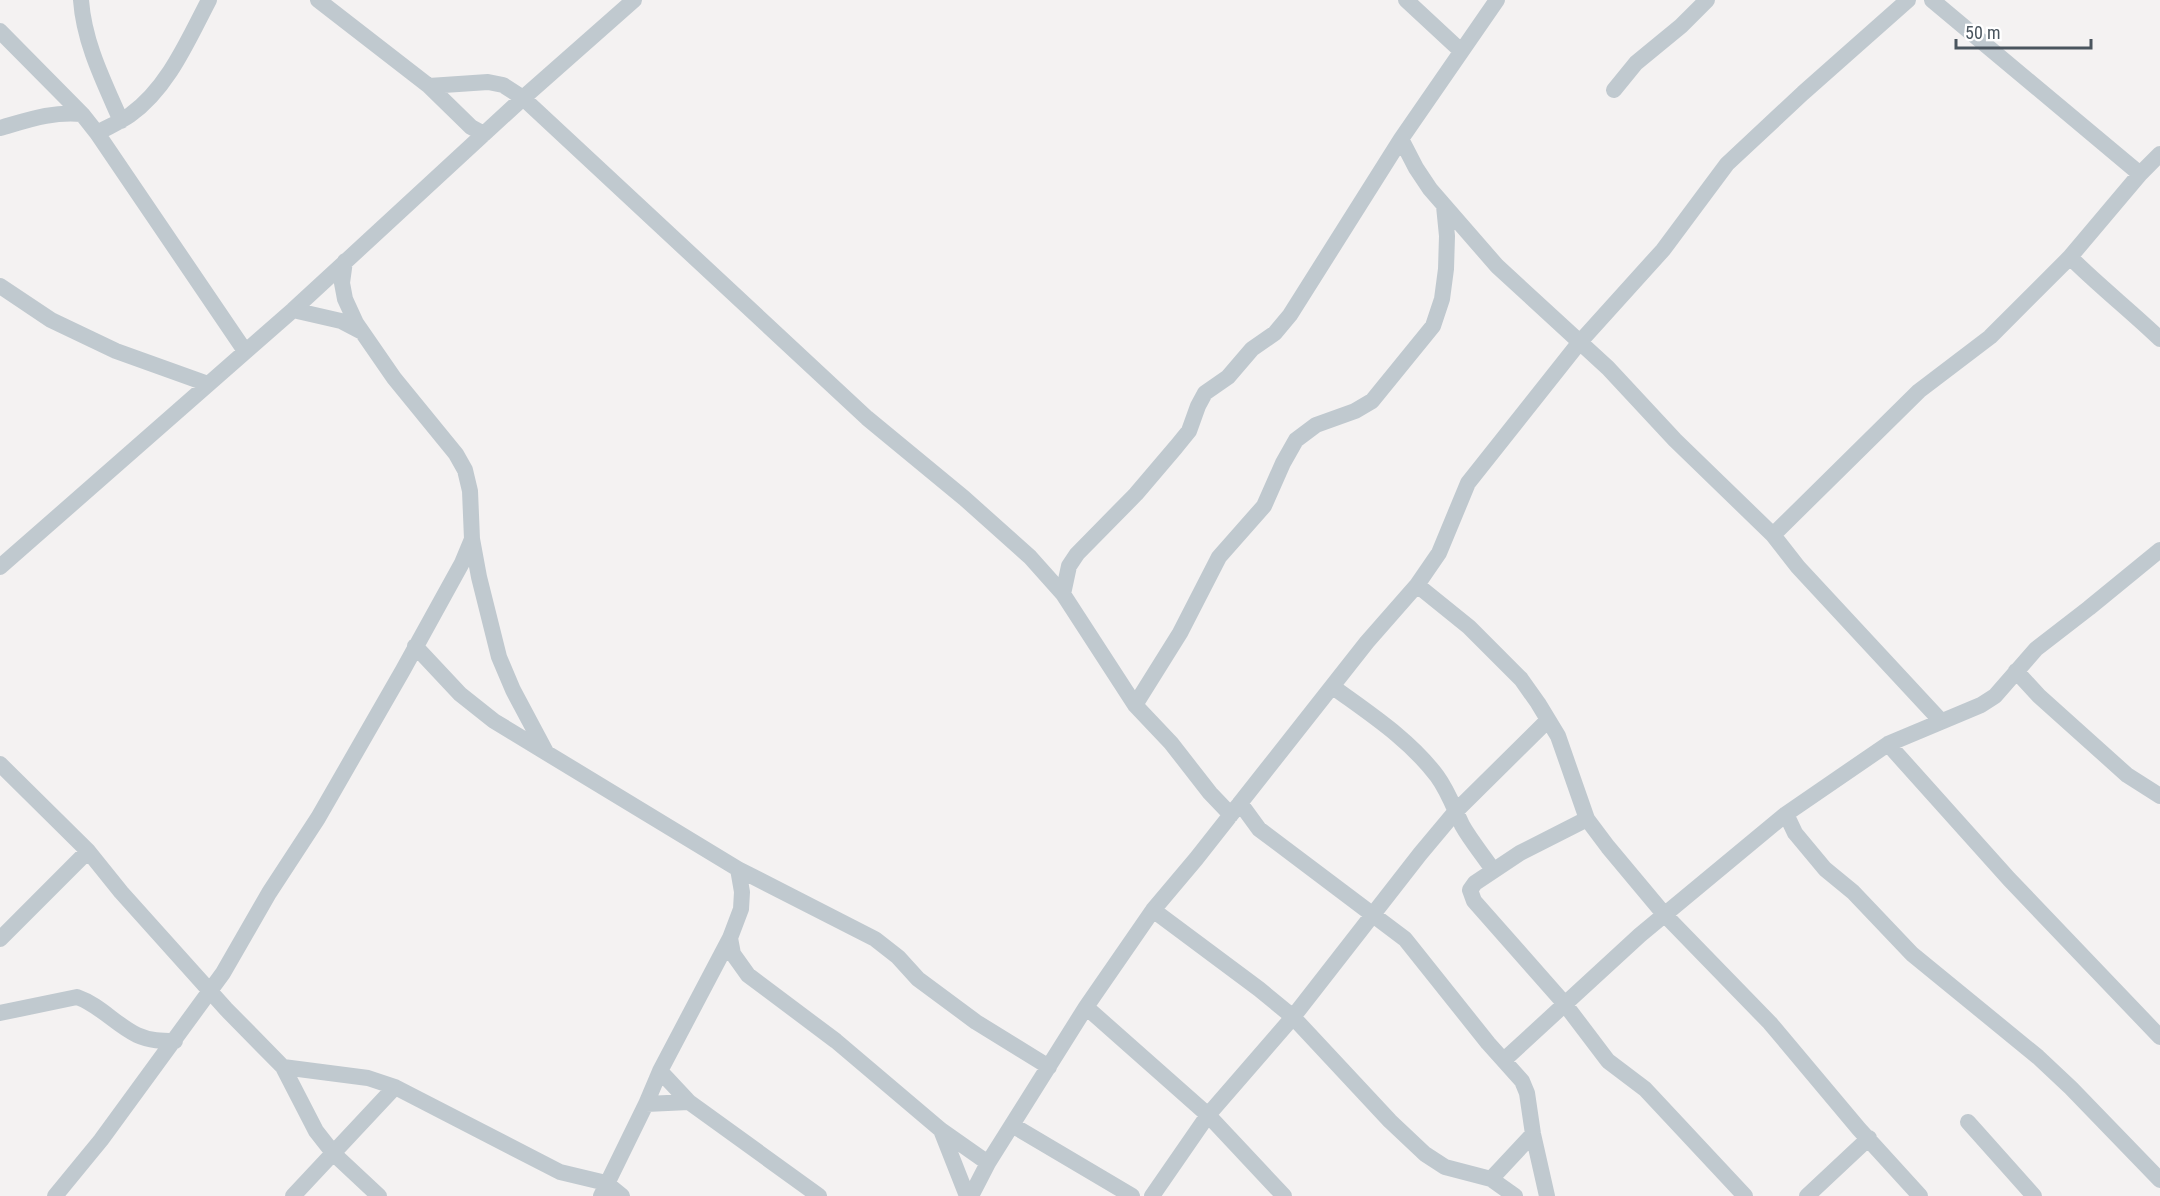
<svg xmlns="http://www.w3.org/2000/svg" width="2160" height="1196" viewBox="0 0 2160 1196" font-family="'Roboto Condensed',sans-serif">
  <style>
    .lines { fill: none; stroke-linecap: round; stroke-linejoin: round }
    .minor { stroke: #c0c9cf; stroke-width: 16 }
  </style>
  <rect width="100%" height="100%" fill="#f4f2f2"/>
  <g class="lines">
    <path class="minor" d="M81,0C84,43 104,82 121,121
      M318,0L429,86L471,127L484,134
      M1406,0L1461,51
      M1497,0L1401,139L1416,168L1430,189L1497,266L1608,368L1675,440L1773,535L1798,567L1941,721
      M1932,0L2140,174
      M0,31L82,114
      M429,86L488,82L503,85L523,98L867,418L964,498L1030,557L1063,594L1135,705L1171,743L1210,793L1231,815
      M1614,90L1636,63L1681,26L1707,0
      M0,128C28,120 53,111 82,114L97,133L245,351
      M97,133C108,127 120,122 130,115C168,88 188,40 209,0
      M2070,257C2099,286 2131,311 2160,339
      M345,261L342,283L345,299L356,323L394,378L456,454L465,470L470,491L472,539L479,577L499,657L513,690L546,752
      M0,286L51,320L116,351L208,384
      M293,310L341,321L362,332
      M1773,535L1919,391L1990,337L2070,257L2140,174L2160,154
      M0,567L293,310L523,98L634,0
      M1417,585L1469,627L1521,679L1538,703L1558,736L1587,819L1608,847L1664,914L1770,1023L1859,1129L1920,1196
      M1063,594L1069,566L1077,554L1136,494L1176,447L1189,431L1198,406L1205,393L1228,377L1252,349L1275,333L1290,315L1401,139
      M415,646L460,694L494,721L738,869L875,939L898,957L918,979L976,1022L1049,1067
      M2016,671L2039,696L2127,775L2160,796
      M1333,687C1370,714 1409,739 1437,776C1448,791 1454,808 1462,825C1471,841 1483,855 1493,870
      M1135,705L1180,633L1219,557L1264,506L1283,463L1296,440L1316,425L1355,411L1372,401L1433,326L1442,299L1446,269L1447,236L1444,206
      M1888,744L2009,879L2160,1037
      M0,764L88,851L121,892L226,1009L283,1067L316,1131L334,1154L379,1196
      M1240,803L1259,829L1405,939L1488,1043L1522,1081L1527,1093L1533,1134L1547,1196
      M1786,814L1795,833L1825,869L1853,892L1912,954L2038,1057L2071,1088L2160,1180
      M1587,819L1520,853L1475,883L1470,890L1474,901L1564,1003L1608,1061L1645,1089L1745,1196
      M1153,910L1259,989L1293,1017L1390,1121L1425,1154L1445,1167L1491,1179L1515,1196
      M730,938L733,954L748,975L836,1041L941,1130L988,1163
      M0,939L88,851
      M1086,1007L1208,1115L1284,1196
      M0,1013L77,997C100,1005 116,1025 137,1035C150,1041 162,1041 175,1041
      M1504,1060L1640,935L1786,814L1888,744L1981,705L1995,696L2036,649L2089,608L2160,550
      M283,1067L368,1078L395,1087L560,1172L606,1183L622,1196
      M660,1071L689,1102L819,1196
      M646,1104L689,1102
      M1968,1122L2034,1196
      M1012,1125L1132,1196
      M941,1130L967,1196
      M1491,1179L1533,1134
      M55,1196L101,1140L223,973L269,893L318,818L403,670L462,563L472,539
      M293,1196L395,1087
      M601,1196L646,1104L660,1071L730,938L741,909L742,892L738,869
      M971,1196L988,1163L1086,1007L1153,910L1196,859L1367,642L1417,585L1439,553L1468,483L1579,343L1663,250L1727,164L1803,93L1908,0
      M1152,1196L1208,1115L1293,1017L1420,854L1456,811L1548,720
      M1807,1196L1869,1138"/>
  </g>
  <path d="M1956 39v9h135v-9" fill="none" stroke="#4a555e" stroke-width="3"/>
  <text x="1965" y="39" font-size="18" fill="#4a555e" stroke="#ffffff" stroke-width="4.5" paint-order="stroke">50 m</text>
</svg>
